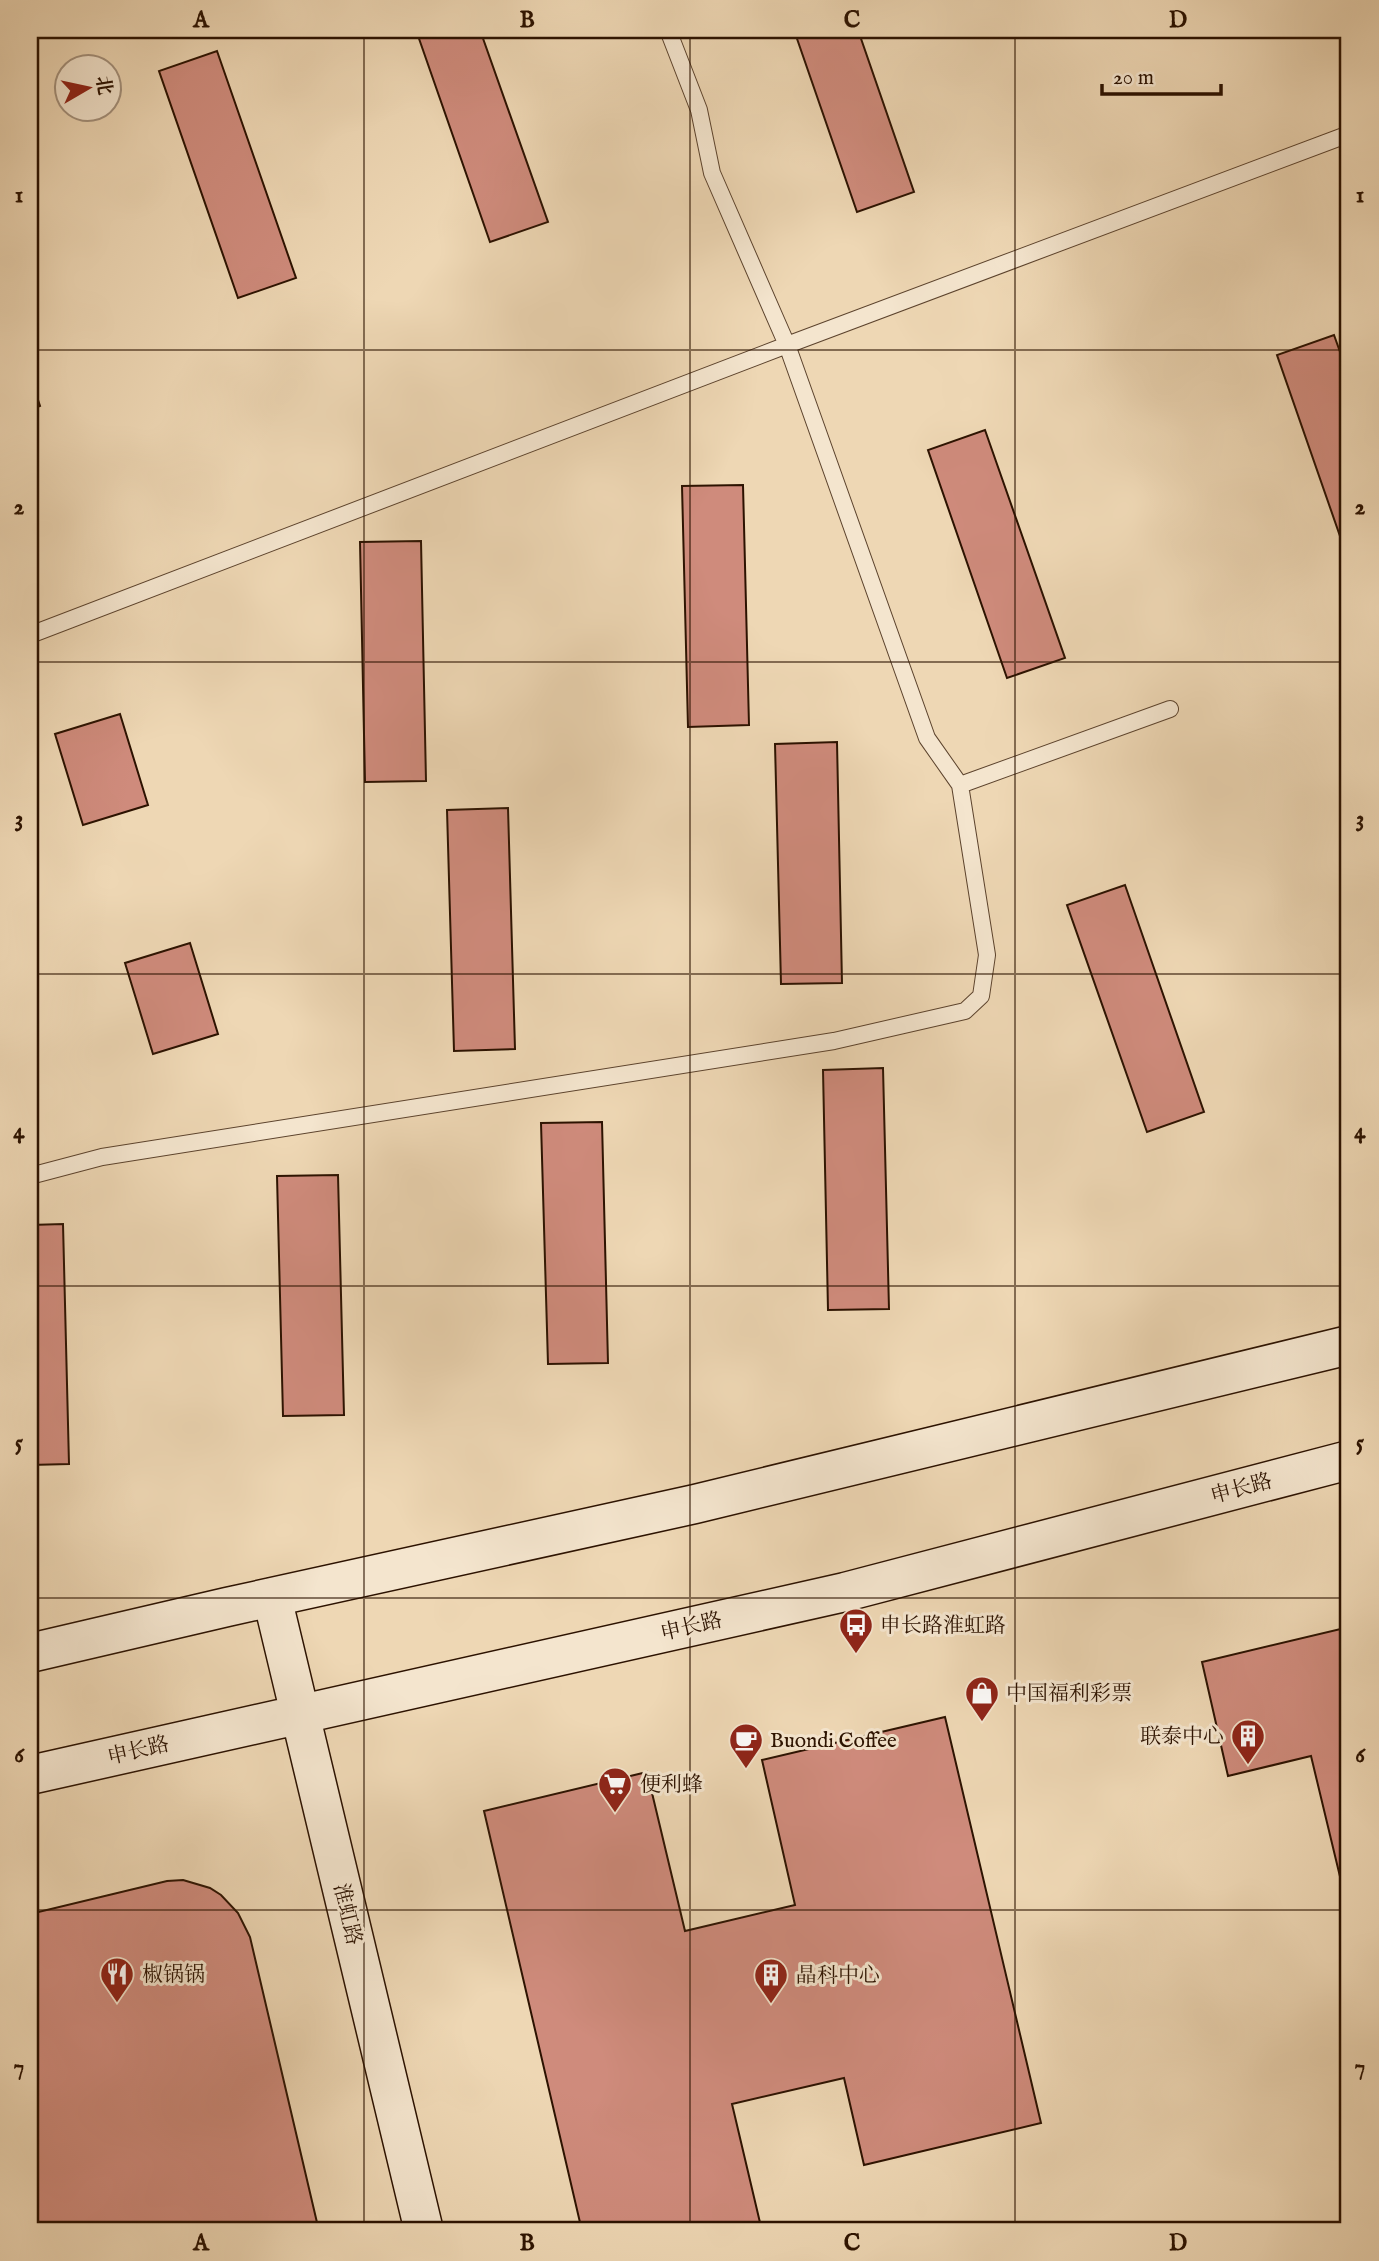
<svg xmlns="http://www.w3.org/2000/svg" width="1379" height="2261" viewBox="0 0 1379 2261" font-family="'IM FELL English','Noto Serif SC',serif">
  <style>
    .building { fill: #cf8b7c; stroke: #2c1200; stroke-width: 2 }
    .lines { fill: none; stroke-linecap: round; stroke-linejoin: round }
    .lane-casing { stroke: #5c432d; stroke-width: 18 }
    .secondary-casing { stroke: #2c1200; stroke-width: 41 }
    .lane { stroke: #f4e5ce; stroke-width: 16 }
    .secondary { stroke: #f4e5ce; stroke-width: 38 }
    .grid { fill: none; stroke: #2c1200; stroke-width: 2; stroke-opacity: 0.55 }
    .labels { text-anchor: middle; stroke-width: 6; stroke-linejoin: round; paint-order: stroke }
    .street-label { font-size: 21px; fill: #2c1200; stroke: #f4e5ce }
    .poi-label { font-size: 21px; fill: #2c1200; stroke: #f4e5ce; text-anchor: start }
    .neatline { fill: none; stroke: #2c1200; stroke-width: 2.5 }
    .grid-label { font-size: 23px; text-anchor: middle; font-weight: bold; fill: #2c1200 }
  </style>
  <rect width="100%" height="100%" fill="#eed7b4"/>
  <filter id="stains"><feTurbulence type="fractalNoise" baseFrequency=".00286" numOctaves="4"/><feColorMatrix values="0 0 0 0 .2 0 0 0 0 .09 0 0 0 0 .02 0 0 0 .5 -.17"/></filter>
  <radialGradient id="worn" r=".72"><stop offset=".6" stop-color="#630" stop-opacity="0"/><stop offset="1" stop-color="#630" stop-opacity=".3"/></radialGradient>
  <path class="building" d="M416,30H480L548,222L490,242Z
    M794,30H858L914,192L857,212Z
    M217,51L296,278L238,298L159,71Z
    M1334,335L1349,377V562L1277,355Z
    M30,376L40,406L30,410Z
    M985,430L1065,658L1007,678L928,450Z
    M743,485L749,725L688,727L682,486Z
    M421,541L426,781L365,782L360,542Z
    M120,714L148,805L83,825L55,734Z
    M837,742L842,983L781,984L775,744Z
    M508,808L515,1049L454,1051L447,810Z
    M1125,885L1204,1112L1147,1132L1067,905Z
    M190,943L218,1034L153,1054L125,963Z
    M883,1068L889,1309L828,1310L823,1070Z
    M602,1122L608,1363L548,1364L541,1123Z
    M338,1175L344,1415L283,1416L277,1176Z
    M63,1224L69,1464L30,1465V1225Z
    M1349,1627V1914L1311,1756L1228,1776L1202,1662Z
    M945,1717L1041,2123L864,2165L844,2078L732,2104L762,2231H582L484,1811L647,1772L685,1931L795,1905L762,1760Z
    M183,1880L210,1888L221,1895L238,1913L250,1937L319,2231H30V1914L167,1881Z"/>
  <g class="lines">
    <g class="lane-casing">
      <path id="lane" d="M30,635L787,345L1349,134
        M960,785L1170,709
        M30,1176L102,1157L834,1041L965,1011L981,996L987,955L960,785L927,738L787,345L712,173L699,110L668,30"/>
    </g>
    <g class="secondary-casing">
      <path id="secondary" d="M272,1597L424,2231
        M30,1653L227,1607L695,1504L1349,1345
        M30,1775L845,1592L1349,1460"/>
    </g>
    <use href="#lane" class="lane"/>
    <use href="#secondary" class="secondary"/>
  </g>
  <path class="grid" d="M364,30V2231M690,30V2231M1015,30V2231M30,350H1349M30,662H1349M30,974H1349M30,1286H1349M30,1598H1349M30,1910H1349"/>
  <defs>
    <g id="bus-pin" transform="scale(1.75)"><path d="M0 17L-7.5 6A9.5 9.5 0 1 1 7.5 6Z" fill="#8f2418" stroke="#f4e5ce"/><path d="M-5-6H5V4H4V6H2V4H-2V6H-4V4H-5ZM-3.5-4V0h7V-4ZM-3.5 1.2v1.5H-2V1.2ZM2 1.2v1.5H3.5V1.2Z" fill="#fff"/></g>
    <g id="shop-pin" transform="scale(1.75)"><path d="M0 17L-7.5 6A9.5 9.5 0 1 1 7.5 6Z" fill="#8f2418" stroke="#f4e5ce"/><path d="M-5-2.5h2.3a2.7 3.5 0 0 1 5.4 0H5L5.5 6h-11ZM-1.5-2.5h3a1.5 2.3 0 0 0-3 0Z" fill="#fff"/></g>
    <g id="building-pin" transform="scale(1.75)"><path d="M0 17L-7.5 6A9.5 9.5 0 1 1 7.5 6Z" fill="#8f2418" stroke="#f4e5ce"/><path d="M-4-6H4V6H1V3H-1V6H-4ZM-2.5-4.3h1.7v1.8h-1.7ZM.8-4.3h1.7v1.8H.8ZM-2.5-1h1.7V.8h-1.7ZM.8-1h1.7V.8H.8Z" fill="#fff"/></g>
    <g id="cafe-pin" transform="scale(1.75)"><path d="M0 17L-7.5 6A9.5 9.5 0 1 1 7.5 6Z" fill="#8f2418" stroke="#f4e5ce"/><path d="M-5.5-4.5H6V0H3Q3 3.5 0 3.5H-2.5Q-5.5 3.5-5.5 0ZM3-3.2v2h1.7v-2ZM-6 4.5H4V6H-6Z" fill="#fff"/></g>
    <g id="supermarket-pin" transform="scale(1.75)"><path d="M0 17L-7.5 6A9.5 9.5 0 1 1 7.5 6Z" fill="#8f2418" stroke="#f4e5ce"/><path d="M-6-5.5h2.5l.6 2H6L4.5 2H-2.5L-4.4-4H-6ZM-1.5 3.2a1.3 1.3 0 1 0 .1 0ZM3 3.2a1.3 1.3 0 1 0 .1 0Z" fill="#fff"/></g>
    <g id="restaurant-pin" transform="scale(1.75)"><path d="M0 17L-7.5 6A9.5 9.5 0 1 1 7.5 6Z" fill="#8f2418" stroke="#f4e5ce"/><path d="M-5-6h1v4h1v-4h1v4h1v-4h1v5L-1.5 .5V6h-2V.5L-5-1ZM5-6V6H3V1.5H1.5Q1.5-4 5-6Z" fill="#fff"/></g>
  </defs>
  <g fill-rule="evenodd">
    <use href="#bus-pin" x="856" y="1625"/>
    <use href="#shop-pin" x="982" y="1693"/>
    <use href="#building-pin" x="1248" y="1736"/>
    <use href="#cafe-pin" x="746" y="1740"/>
    <use href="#supermarket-pin" x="615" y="1784"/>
    <use href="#restaurant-pin" x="117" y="1974"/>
    <use href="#building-pin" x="771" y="1975"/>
  </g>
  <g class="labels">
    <g class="street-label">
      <text transform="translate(1241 1488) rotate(-15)" y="7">申长路</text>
      <text transform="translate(691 1626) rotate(-13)" y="7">申长路</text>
      <text transform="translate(138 1750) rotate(-13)" y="7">申长路</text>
      <text transform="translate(348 1914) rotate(77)" y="7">淮虹路</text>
    </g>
    <g class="poi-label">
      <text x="880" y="1632">申长路淮虹路</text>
      <text x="1006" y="1700">中国福利彩票</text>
      <text x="1224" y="1743" text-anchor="end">联泰中心</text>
      <text x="770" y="1747">Buondi Coffee</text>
      <text x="640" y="1791">便利蜂</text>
      <text x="142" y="1981">椒锅锅</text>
      <text x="796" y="1982">晶科中心</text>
    </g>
  </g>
  <rect width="1379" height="2261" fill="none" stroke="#eed7b4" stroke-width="77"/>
  <g transform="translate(88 88) rotate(81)"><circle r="33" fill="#f4e5ce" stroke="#a4917c" stroke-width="2"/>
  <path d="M0-5L12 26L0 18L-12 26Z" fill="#8f2418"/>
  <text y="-10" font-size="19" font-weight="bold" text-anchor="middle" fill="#2c1200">北</text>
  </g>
  <path d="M1102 84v10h119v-10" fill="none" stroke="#2c1200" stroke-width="3.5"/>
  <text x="1113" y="84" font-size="21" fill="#2c1200" stroke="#f4e5ce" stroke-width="5" paint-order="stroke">20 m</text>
  <rect x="38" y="38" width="1302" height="2184" class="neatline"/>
  <g class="grid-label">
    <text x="201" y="27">A</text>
    <text x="527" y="27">B</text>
    <text x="852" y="27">C</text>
    <text x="1178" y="27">D</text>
    <text x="19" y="202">1</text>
    <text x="1360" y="202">1</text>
    <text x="19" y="514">2</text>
    <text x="1360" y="514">2</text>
    <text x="19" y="826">3</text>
    <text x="1360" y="826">3</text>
    <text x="19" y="1138">4</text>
    <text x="1360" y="1138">4</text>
    <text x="19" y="1450">5</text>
    <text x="1360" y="1450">5</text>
    <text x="19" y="1762">6</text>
    <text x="1360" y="1762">6</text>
    <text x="19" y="2074">7</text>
    <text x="1360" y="2074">7</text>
    <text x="201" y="2250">A</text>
    <text x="527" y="2250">B</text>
    <text x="852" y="2250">C</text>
    <text x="1178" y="2250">D</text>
  </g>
  <rect width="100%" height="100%" filter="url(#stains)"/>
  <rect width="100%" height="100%" fill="url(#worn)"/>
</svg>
